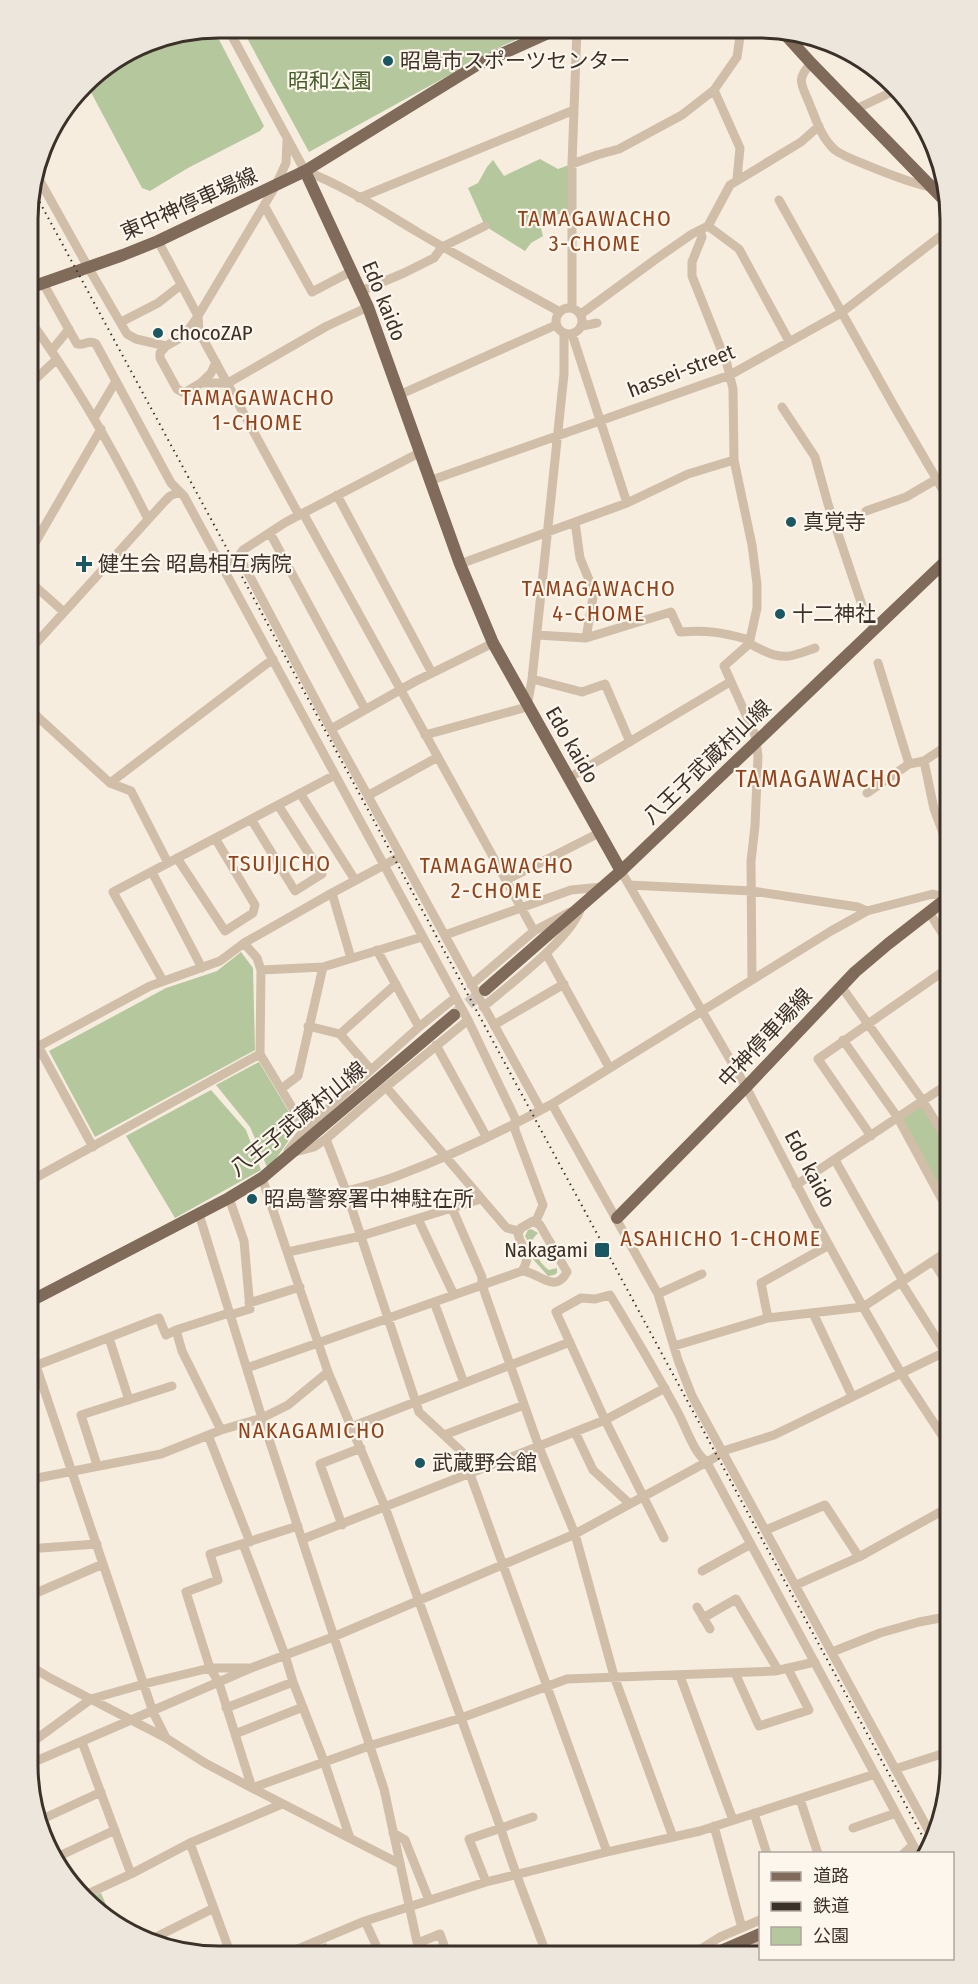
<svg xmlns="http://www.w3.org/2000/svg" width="978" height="1984" viewBox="0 0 978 1984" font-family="'Fira Sans Condensed','Noto Sans JP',sans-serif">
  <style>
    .green { fill: #b5c79d }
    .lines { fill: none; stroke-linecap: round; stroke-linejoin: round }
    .major-tunnel { stroke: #d1c7bb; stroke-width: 12; stroke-dasharray: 12 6; stroke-linecap: butt }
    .minor { stroke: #d0bea9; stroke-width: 9 }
    .major { stroke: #806a59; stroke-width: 12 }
    .rail { stroke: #3c3129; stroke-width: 2; stroke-dasharray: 1.5 4.5; stroke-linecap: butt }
    .poi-dot { fill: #195863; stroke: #fcf6ed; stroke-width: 2 }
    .labels { text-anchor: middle; stroke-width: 4.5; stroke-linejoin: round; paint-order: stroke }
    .poi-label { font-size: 21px; fill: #3c3129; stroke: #fcf6ed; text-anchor: start }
    .park-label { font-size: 21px; fill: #465e2a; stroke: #fcf6ed }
    .street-label { font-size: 21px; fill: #3c3129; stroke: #fcf6ed }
    .neighbourhood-label { font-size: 22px; letter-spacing: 1.5px; fill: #954218; stroke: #fcf6ed }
    .quarter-label { font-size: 24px; letter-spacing: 1.5px; fill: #954218; stroke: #fcf6ed }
    .rim { fill: none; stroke: #3c3129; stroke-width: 3 }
  </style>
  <rect width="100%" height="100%" fill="#f6eddf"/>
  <path class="green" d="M241,27L541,29L504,45L309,152Z
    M213,28L264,126L260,131L188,168L150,191L142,188L86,83L92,75L127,57L126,54L145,41Z
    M540,159L558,169L569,165V211L539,220L543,236L531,243L525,251L485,226L468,188L478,183L487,167L493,160L504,176Z
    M241,952L253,968L255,1050L95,1137L49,1051L166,988L217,971Z
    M259,1062L298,1127L273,1163L267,1167L250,1127L216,1085Z
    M211,1090L246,1130L261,1170L175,1218L126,1136Z
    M923,1104L951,1151V1212L902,1119Z
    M531,1229L538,1233C536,1235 533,1238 532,1241C530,1250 543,1266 549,1270L557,1268V1273L554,1275L548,1276L532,1258V1248L525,1236L528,1230Z
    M101,1893L114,1923L92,1910L85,1899Z
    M326,1943L328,1948L322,1956H295Z"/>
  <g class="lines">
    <path class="major-tunnel" d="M454,1015L485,990
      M927,1854L929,1852"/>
    <path class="minor" d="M227,27L305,171C345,186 382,211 419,233C465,260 513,286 560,312
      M811,63C795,81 802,84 810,105C816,120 822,139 835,150C843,156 854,160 864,164C886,173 907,182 930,187L944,178
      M714,90L740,148L737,179
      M856,109L896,90
      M287,141L286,163L275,187L198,316L199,330L203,339L299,515
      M572,164L597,155L619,149L682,115L714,90L737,57L741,30
      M35,172L88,267L127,334L136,339L166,346
      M359,198L574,110
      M779,200L894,406L951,504
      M265,207L312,292L352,271
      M708,226L739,249L789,341
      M700,231L702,237L692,262V276L727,364L733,389L734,460L752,545L757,584V608L749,644L724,666L755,735L758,756L755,826L751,861L752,980
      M158,241L198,316L184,336L166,346L160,353V358L177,389L184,393L201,383H228L327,326L368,307
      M43,283L77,344C84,346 89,339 96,344L171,483L184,496L468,1020L515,1118V1130L543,1205L536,1221
      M361,291L404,273L434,258L442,247L485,226
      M556 321a13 13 0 1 1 26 0a13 13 0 1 1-26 0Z
      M572,308V164L577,29
      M581,314L656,259L692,234L708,226L730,185L801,142L819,126
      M28,318C75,381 113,449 148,519
      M121,322L158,303L181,285
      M582,326L597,323
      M572,334L627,503
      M52,350L69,329
      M201,383L211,373L216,362
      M28,386L57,359
      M399,395L556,325
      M782,407L815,457L828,504L866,617L876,628
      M94,418L116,381
      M429,481L730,375L841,313L951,228
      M337,495L432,673
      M866,511L906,497L937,479
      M303,513L534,931
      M575,522L580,558L594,592L586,638
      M270,533L365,709
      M28,555L101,429
      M239,556L331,729L541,1110
      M460,564L627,503L688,474L734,460
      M222,565L239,556L243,550L286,522L419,453
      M28,580L64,612
      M537,635L586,638L671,612L680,632C706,630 721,632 746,639C750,645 756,647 762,650C785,661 793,656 815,648
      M28,652L164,502L170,496L179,492
      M878,663L909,764
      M532,679L582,692L605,684L630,742
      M28,708L110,783L131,791L168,863
      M331,729L416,681L493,643
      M425,735L527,707L532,679L564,374V334
      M924,761L934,809L951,854
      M569,778L730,682
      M110,783L273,659
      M300,793L355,880
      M867,793L909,764L924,761L951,743
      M369,795L438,757
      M251,819L295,891L322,874L278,805
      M177,858L225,931L253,913L255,905L215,838
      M621,871L746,1087L813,1216L863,1307L901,1373L951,1449
      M152,872L202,968
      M506,880L599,833
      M629,885L752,891L858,907L867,911
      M332,893L351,958
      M929,912L951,947
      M445,935L571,890L602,887
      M244,943L257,958L261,970L260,1054L305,1129
      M377,950L419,1027
      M546,953L609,1067
      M261,970L323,967L422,937
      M163,981L113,892L335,775
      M471,985L534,931L570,912
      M841,986L923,1101L951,1147
      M483,1007C509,985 573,937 581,907
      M494,1025L564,984
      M308,1026L340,1034
      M843,1040L898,1118L951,1216
      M436,1045L486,1136
      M38,1046L93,1147
      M28,1052L150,986L220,961L244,943L332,893L401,856
      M371,1070L340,1034L396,984
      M386,1087L504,1225L507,1228L519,1231
      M281,1089L298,1076L323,967
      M552,1104L658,1294L678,1360L692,1396L935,1842
      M871,1136L818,1059L951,966
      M326,1139L346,1191L419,1412L462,1452L607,1852
      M288,1151L305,1129L419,1027L456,997
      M295,1152L314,1147L326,1139L386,1087L468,1020
      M835,1160L903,1281
      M262,1178L328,1372L385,1507L501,1829C514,1872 532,1914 547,1956
      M28,1182L260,1054
      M796,1185L951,1082
      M229,1198L244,1241L250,1309L230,1315
      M272,1206C314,1198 357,1191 397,1176C450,1156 503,1131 552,1104L831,931L867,911L933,894L940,896L945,900
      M452,1208L482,1277V1285L539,1447L575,1534L614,1676L673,1837
      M199,1214L262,1418L384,1789L420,1956
      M418,1219L454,1295
      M533,1221L540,1225L567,1272C555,1295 539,1272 522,1271C533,1253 522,1251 518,1234L521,1228Z
      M288,1252L361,1236L481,1199
      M933,1261L951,1290
      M901,1282L945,1352
      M658,1294L702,1274
      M434,1302L464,1383
      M249,1303L300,1287
      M813,1313L852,1396
      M768,1318L761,1283L829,1245
      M176,1330L182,1351L221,1430
      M109,1338L129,1400
      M27,1339L153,1712L166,1738
      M674,1346L768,1318L863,1307L951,1249
      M247,1368L522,1271
      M27,1369L159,1318L166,1335L176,1330L229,1313
      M351,1427L570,1342
      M575,1432L593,1470L630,1504
      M208,1435L250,1542
      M444,1435L524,1405
      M97,1465L81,1415L172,1386
      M27,1480L161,1454L221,1430L262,1418L288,1405L328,1372
      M342,1525L320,1464L361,1448
      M298,1526L210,1554L218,1580L186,1592L210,1668L219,1683L252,1788L369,1746L461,1718L567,1679L775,1671L815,1662
      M766,1530L825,1505L859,1557
      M664,1538L605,1420L556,1312L581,1298L595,1299L610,1295C633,1333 655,1370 676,1409C685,1424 693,1452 706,1461L918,1854
      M303,1539L605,1420L665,1388
      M243,1544L285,1655L293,1682L325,1764L350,1838
      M27,1549L97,1544
      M702,1571L751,1544
      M796,1585L859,1557L951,1506
      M27,1597L103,1564
      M697,1607L710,1629
      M703,1618L736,1599L778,1670
      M832,1652L880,1633L919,1622L951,1616
      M27,1664L50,1678L166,1738L205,1763L252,1788L400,1864
      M735,1673L759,1726L809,1710L788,1669
      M680,1676L733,1820
      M226,1708L293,1682
      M235,1734L303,1707
      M82,1742L131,1874
      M27,1746L91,1699L144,1684L210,1668H248
      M27,1765L251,1668L333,1637L575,1534L714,1458L723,1451L774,1435L951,1349
      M895,1769L951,1751
      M800,1799L818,1854
      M754,1813L767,1854
      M36,1822L101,1792
      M714,1826L742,1928
      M853,1828L896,1813
      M393,1833L405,1840L429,1900
      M190,1843L231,1955
      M903,1854L913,1845
      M57,1857L115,1830
      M486,1882L469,1839L533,1817
      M83,1896L131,1874L190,1843L282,1804
      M365,1921L381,1956
      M154,1938L214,1908
      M418,1943L440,1934L448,1956
      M281,1956L365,1921L486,1882L607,1852L700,1831L875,1774
      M688,1957L720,1937L760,1920
      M727,1957L760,1943"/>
    <path class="major" d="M782,31L811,63L949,205
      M305,171L368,307L460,564L493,643L621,871
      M29,288L123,255L158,241L305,171L477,65L557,29
      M485,990L621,871L951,556
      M617,1218L746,1087L855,972L888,944L951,895
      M27,1303L229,1198L262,1178L454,1015
      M707,1957L760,1934"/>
    <path class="rail" d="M31,186L930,1850"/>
  </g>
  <g class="poi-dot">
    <circle cx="388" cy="61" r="6"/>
    <circle cx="158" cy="333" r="6"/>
    <circle cx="791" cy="522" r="6"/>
    <path d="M81 555h6v6h6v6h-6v6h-6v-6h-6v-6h6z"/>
    <circle cx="780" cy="614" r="6"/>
    <circle cx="252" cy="1199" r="6"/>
    <rect x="594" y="1242" width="16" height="16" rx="3"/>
    <circle cx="420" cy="1463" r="6"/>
  </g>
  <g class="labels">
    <g class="poi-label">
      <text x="400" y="68">昭島市スポーツセンター</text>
      <text x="170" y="340">chocoZAP</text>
      <text x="803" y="529">真覚寺</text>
      <text x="98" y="571">健生会 昭島相互病院</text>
      <text x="792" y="621">十二神社</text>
      <text x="264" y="1206">昭島警察署中神駐在所</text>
      <text x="588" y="1257" text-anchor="end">Nakagami</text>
      <text x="432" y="1470">武蔵野会館</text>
    </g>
    <g class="park-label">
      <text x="330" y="88">昭和公園</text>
    </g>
    <g class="street-label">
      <text transform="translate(189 204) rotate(-24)" y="7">東中神停車場線</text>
      <text transform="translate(384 301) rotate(68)" y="7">Edo kaido</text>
      <text transform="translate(681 371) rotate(-21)" y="7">hassei-street</text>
      <text transform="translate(572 745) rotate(60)" y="7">Edo kaido</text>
      <text transform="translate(707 762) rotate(-44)" y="7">八王子武蔵村山線</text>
      <text transform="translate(765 1038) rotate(-47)" y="7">中神停車場線</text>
      <text transform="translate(298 1119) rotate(-39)" y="7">八王子武蔵村山線</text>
      <text transform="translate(810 1169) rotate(62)" y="7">Edo kaido</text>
    </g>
    <g class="neighbourhood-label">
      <text x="595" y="226">TAMAGAWACHO<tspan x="595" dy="25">3-CHOME</tspan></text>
      <text x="258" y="405">TAMAGAWACHO<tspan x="258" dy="25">1-CHOME</tspan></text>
      <text x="599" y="596">TAMAGAWACHO<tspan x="599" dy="25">4-CHOME</tspan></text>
      <text x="280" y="871">TSUIJICHO</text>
      <text x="497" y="873">TAMAGAWACHO<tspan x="497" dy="25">2-CHOME</tspan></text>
      <text x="721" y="1246">ASAHICHO 1-CHOME</text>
      <text x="312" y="1438">NAKAGAMICHO</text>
    </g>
    <g class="quarter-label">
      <text x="819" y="787">TAMAGAWACHO</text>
    </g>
  </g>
  <path d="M0 0H978V1984H0ZM219 38H759A181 181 0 0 1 940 219V1765A181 181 0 0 1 759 1946H219A181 181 0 0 1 38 1765V219A181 181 0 0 1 219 38Z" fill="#ede6dd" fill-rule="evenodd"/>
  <path class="rim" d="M219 38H759A181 181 0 0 1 940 219V1765A181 181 0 0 1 759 1946H219A181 181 0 0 1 38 1765V219A181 181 0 0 1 219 38Z"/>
  <rect x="759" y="1852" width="195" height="108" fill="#fcf6ed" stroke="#afa79f" stroke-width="1.5"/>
  <rect x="771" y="1872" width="30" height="9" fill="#806a59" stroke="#afa79f" stroke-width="1.5"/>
  <text x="813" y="1882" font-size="18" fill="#3c3129">道路</text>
  <rect x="771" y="1902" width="30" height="9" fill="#3c3129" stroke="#afa79f" stroke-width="1.5"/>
  <text x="813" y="1912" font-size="18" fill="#3c3129">鉄道</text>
  <rect x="771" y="1927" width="30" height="18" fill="#b5c79d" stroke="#afa79f" stroke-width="1.5"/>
  <text x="813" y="1942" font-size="18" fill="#3c3129">公園</text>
</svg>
